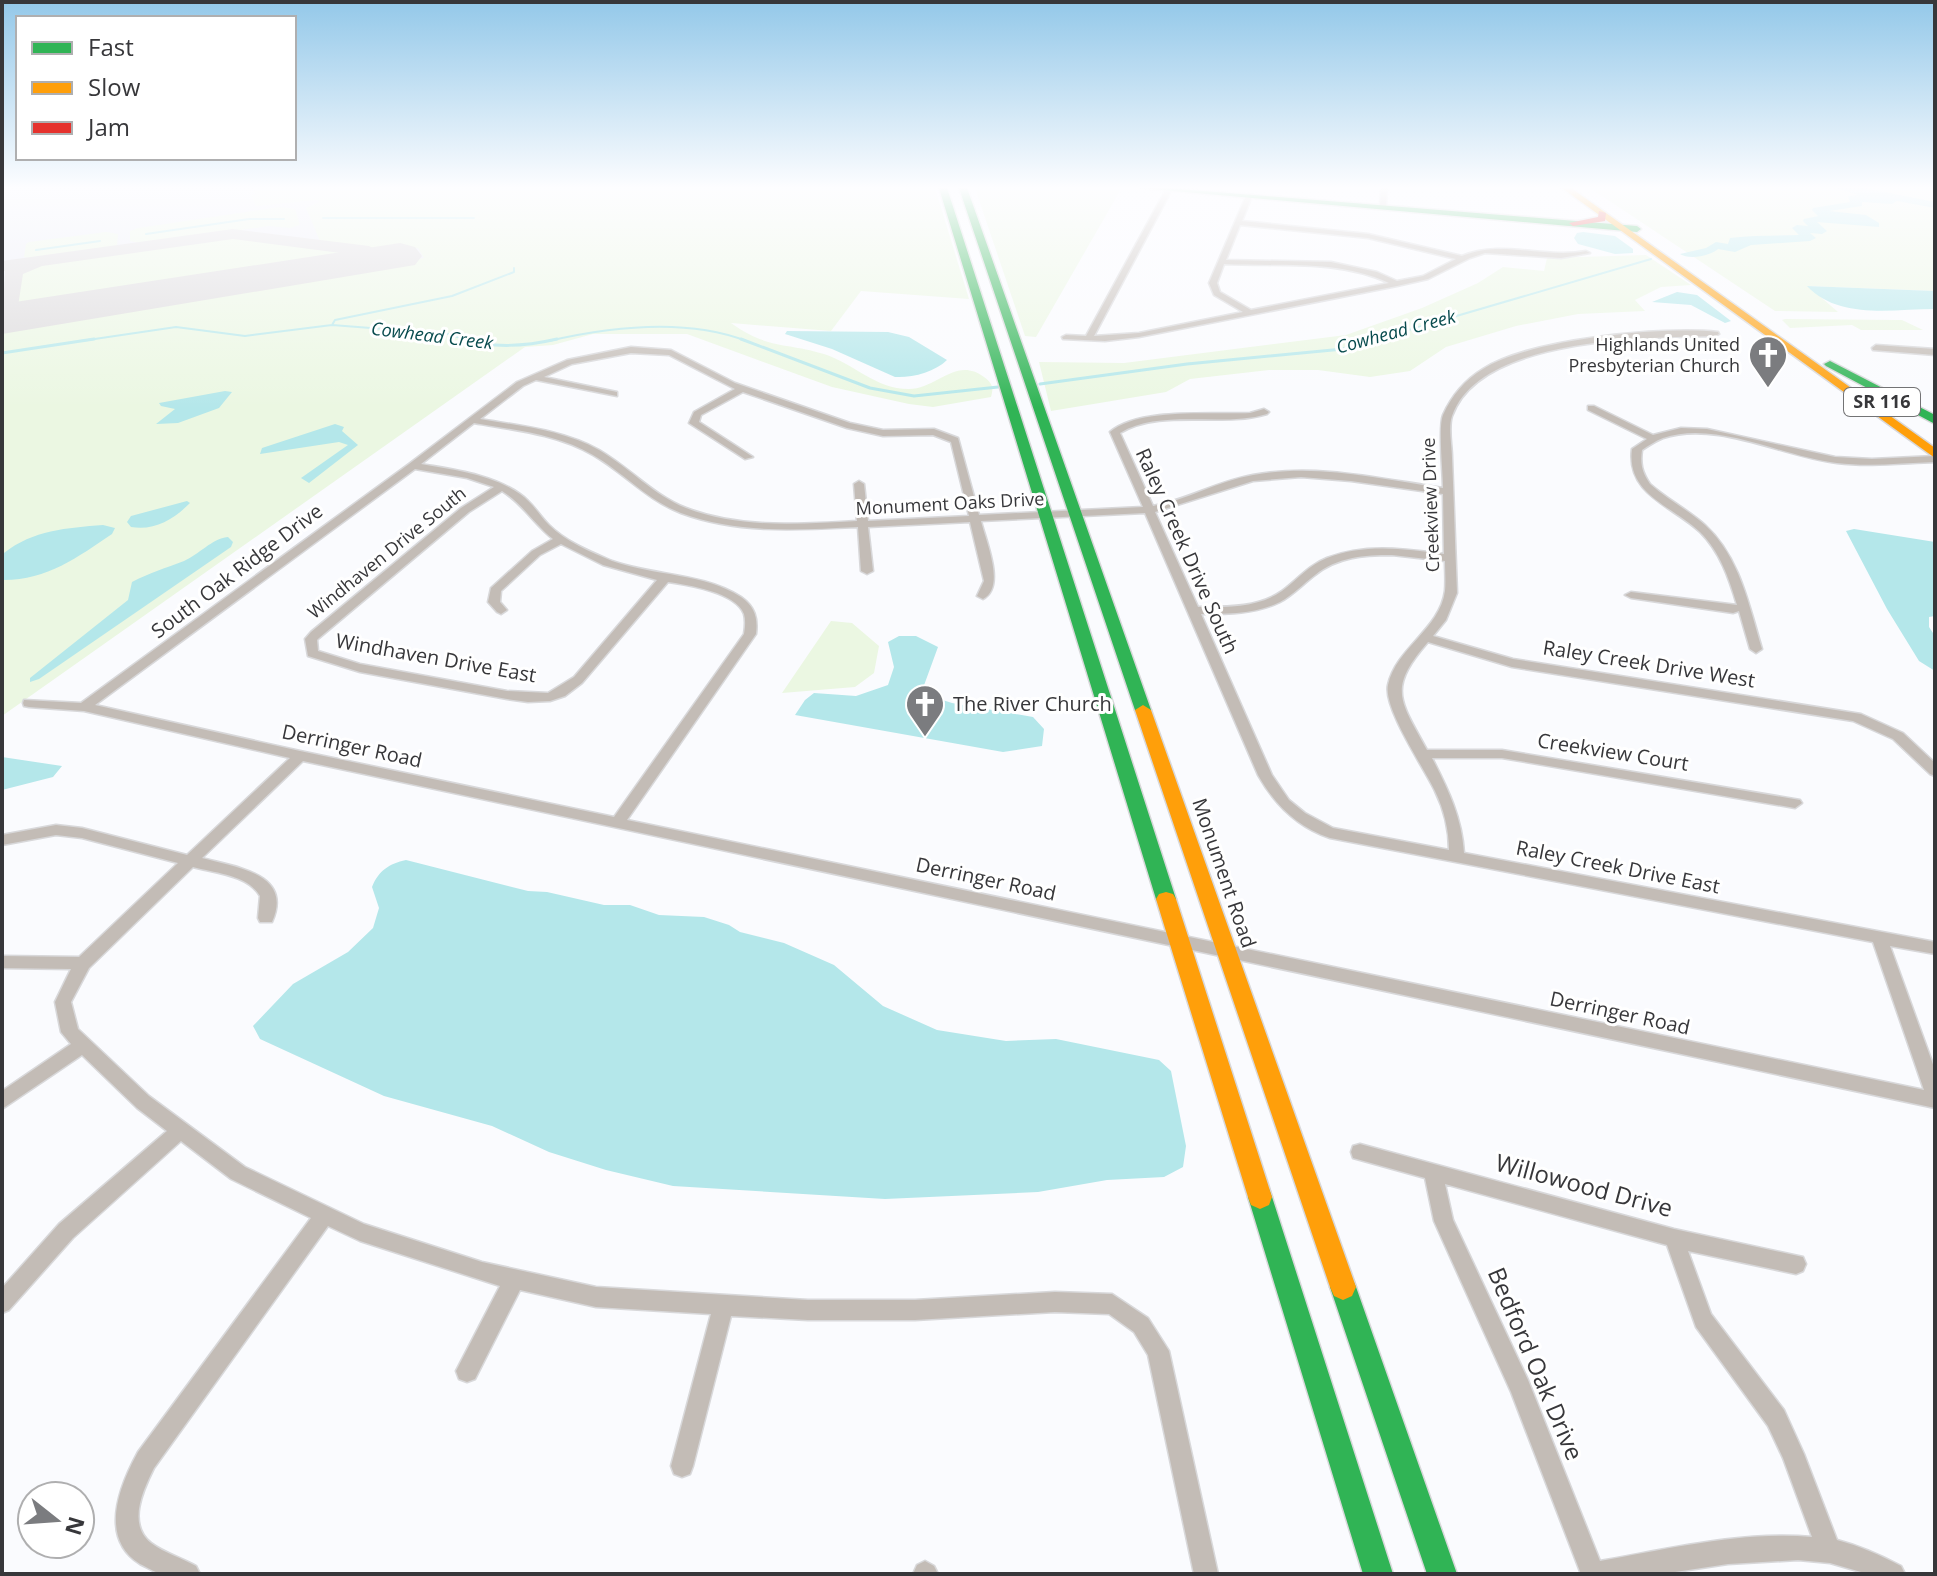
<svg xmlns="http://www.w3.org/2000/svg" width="1937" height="1576" viewBox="0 0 1937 1576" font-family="'Open Sans',sans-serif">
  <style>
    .built { fill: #ebedf5 }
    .green { fill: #ebf7e2 }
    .water { fill: #b4e7ea }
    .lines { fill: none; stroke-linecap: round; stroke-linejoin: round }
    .stream-far1 { stroke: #b4e7ea; stroke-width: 2 }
    .stream { stroke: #b4e7ea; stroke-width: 3 }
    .river { fill: #b4e7ea; fill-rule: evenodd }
    .taxiway { fill: #dcdadb; fill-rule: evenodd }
    .runway { fill: #dcdadb; fill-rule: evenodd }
    .street-casing { stroke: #d8d8da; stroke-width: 3 }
    .fast-casing { stroke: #d8d8da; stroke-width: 3 }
    .slow-casing { stroke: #d8d8da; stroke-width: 3 }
    .jam-casing { stroke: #d8d8da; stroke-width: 3 }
    .street { fill: #c3bcb6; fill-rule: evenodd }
    .fast { fill: #30b455; fill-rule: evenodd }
    .slow { fill: #ff9f0a; fill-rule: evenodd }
    .jam { fill: #e5322d; fill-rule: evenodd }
    .labels { text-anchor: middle; stroke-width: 6; stroke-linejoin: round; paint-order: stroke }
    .far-water-label { font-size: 18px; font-style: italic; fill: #084b4e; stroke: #fff }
    .far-poi-label { font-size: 18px; fill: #37373a; stroke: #fff; text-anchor: end }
    .shield { fill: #fff; stroke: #737375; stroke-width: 2 }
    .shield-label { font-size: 18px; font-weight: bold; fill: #37373a }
    .far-street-label { font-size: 18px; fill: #37373a; stroke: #fff }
    .street-label { font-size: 20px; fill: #37373a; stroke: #fff }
    .poi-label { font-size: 20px; fill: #37373a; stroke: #fff; text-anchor: start }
    .near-street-label { font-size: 24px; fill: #37373a; stroke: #fff }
  </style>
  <rect width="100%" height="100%" fill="#fafbfe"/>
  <path class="built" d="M2,188H870L2,372Z"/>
  <path class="green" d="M256,188H935L969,299L861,291L831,331L731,323C769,350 785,342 824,354C855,364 875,389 909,389C937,389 956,356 984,377C992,383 994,387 991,397L933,407L909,404L832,387L687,334H593L553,345L525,347L2,716V326L424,258L418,248L394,251L320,241L306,208L319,202L318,200L256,206L251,195L258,193L250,192L257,190H249Z
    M975,188L1121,189L1036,337L1025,336Z
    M1590,188H1935V291L1808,286L1838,312L1775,311Z
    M280,207L295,209L300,225L290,228L269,226L143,244L130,241V231L138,228Z
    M106,232L118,234L117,246L35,260L24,257L26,244L29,242Z
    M229,236L361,252L355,257L26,309L15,306L20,272L29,265Z
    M1646,255L1691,285L1661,287L1635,300L1645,311L1578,314L1516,326L1446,347L1410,371L1370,377L1318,370H1269L1190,379L1166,392L1051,411L1039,362L1124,363L1346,335L1422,308L1478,283L1503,267L1544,271L1547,258Z
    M1785,319L1902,320L1923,330H1861L1852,325L1790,328L1782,320Z
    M831,621L852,623L879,646L874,673L855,687L782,693Z"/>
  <path class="water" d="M1583,232L1615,236L1633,249V253L1615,254L1578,244L1574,238L1577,233Z
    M1807,286L1935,291V309C1892,309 1839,320 1807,286Z
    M1677,292L1697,295L1731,321L1725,323L1691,305L1652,302Z
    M787,331L888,332L909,337L947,360C935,372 912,378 895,377L832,349L785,334Z
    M225,391L232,392L219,408L178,423L156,424L175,409L161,406L159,403Z
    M335,424L344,427L342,431L358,445L309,483L301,478L348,445L339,442L260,454L262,448Z
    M187,501L190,503C174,519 155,531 131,527L127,522L131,516Z
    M103,525L115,528L112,534C78,557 47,580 4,580V553C33,530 67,528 103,525Z
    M1854,529L1935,542V616L1929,617V627L1935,636V671L1919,661L1887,609L1846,531Z
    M228,537L233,542L231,547L39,679L30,682V678L128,600L132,582C149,573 166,568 184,561C200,554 211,539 228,537Z
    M899,636H916L938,647L923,688L927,695L952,703L1033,717L1044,729L1042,746L1003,752L795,715L805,700L814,693L856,696L888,685L894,667L888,642Z
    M2,757L62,766L53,777L2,790Z
    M406,860L528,891L547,892L604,905H630L659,915L704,917L729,925L740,932L784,943L834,965L883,1006L937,1030L1006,1041L1056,1039L1159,1060L1171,1071L1186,1146L1183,1167L1164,1177L1107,1180L1038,1192L885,1199L673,1186L606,1170L549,1152L492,1126L384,1096L260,1039L253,1026L293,984L348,952L373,928L379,908L372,887C379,870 389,864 406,860Z"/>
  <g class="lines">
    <path class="stream-far1" d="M323,218H474
      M146,234L249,219H284
      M36,250L100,241
      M81,341L176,327L245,336L332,325
      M470,341L448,334L332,325L335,320L452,296L514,272V268
      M549,341C610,327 686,318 746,341
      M1371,341L1651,259"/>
    <path class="stream" d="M464,339C494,349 527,346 557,339
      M741,339L870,388L914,396L998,387
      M2,353L94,339
      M1040,384L1187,364L1343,349L1378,339"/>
    <path class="river" d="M1836,188H1864L1935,202V208L1897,201L1892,204L1862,202V206L1829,211L1866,215L1879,223V227L1817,222L1827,231L1822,234L1810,233L1816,238L1810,241L1751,245L1735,252L1718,249C1710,256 1689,260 1680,254L1706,248L1716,242L1728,244L1730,238C1754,235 1775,236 1799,235L1792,228L1797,225L1808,226L1803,221L1804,219L1818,216L1812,210L1813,208L1850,202L1848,196L1858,195Z"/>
    <path class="taxiway" d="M233,229L369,246L378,251L373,260L351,269L342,264L356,255L233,239L42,266L23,274L16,319L13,323L2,324L5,271H2V261Z"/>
    <path class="runway" d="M400,243L415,247L422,256L415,265L2,334V304Z"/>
    <g class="street-casing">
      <path id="street" d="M1164,188H1170V193L1094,336L1139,333L1243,312L1214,295L1209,283L1246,196L1249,194L1252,196L1242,221L1368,234L1462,256C1502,239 1544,259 1586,251L1590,253L1561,258L1485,253L1470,258L1428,279L1397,286L1139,337L1105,341L1063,339L1062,337L1066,335L1086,336L1164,193ZM1240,225L1368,238L1456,259L1423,276L1397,281L1377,272L1331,262L1226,260ZM1224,264C1281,267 1336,259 1389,283L1251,310L1220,292L1217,283Z
        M1381,188H1387L1386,207L1383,209L1380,207Z
        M1718,332L1719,334L1715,336C1646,338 1480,337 1452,416C1448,427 1452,446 1452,458C1454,503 1455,548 1457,593L1446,620L1433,636L1513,659L1861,714L1903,733L1935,763V776L1930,774L1893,739L1853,721L1512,667L1428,642C1387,689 1400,700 1427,750H1502L1800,800L1802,803L1795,808L1502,758H1432C1448,789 1462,818 1464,853L1935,942V954L1890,946L1935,1070V1108L303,761L202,858C234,867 294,873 272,922H260L258,918L260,896C248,875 215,873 193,867L89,968L71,1002L78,1029L149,1096L245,1167L364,1224L482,1262L596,1287L808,1300H915L1055,1292L1112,1294L1148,1318L1169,1351L1218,1574H1194L1148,1355L1134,1332L1109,1314L1055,1312L915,1320H808L731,1316L693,1466L690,1474L682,1477L674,1474L671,1466L711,1314L596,1307L520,1290L475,1379L467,1382L459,1379L456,1371L500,1286L360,1241L328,1226L154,1468C143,1490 127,1524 151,1543C164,1553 182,1558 196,1566L200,1574C188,1574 174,1576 163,1574C155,1573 147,1567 140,1564C98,1538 120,1485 138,1452L311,1218L231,1179L181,1141L73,1238L9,1310L2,1313V1288L59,1224L167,1131L137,1108L82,1055L2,1109V1091L71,1044L61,1032L55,1002L71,969L2,968V956L79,957L178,863L82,838L56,835L2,845V835L56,825L82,828L187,855L290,758L84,711L29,707L24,706L23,703L24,700L81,703L409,464L517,382L567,360L631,347L671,350L735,383L850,423L883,430L934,429L958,438L979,515L1143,507L1110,432C1140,407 1212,415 1250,413L1264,409L1269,412L1267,414C1222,428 1161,408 1120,433L1153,506C1187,500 1218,481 1253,475C1316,463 1381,479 1443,488C1443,472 1438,427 1443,415C1452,395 1465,380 1483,369C1530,339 1662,326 1718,332ZM631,353L669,355L735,389L694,412L689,423L745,459L753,457L699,422L701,415L743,392L847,428L883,436L933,435L951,442L969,516L868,521L864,484L859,481L854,484L857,521C800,524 741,529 686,508C653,495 630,468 599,450C563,430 520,426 480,419L523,386L536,380L617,396V392L544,377L572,364ZM474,423C514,430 557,434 593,455C624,473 647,500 681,513C738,534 798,530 858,527L861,571L867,574L873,571L868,527L970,522L984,581L977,596L983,599C1006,587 986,542 981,521L1145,513L1258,775C1275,805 1297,827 1330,838L1873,942L1924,1090L627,820L756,634C758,618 755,607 741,597C704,573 654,576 612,561C591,552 566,542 549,525C539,515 532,502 520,494C491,474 455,470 421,464ZM415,469L467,478L494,487L461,508L311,632L305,639L308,656L360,672L507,699L528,702L550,701L565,696L582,683L668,582C688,585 736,592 744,614C746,621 745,628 744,634L614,817L300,751L95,705ZM1301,477L1351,481L1443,494L1444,554C1405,549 1365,543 1327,558C1309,565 1297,580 1282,591C1258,608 1226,607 1198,607L1155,512L1253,481ZM502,491C523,504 534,524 553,539L532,551L491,588L488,602L497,612L501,614L507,610L500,602L501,591L540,555L561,544L603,565L657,580L574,677L548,693L507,691L360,664L318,651L317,640L319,638L469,512ZM1392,555L1445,561C1445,570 1446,582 1445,591C1440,629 1396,648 1388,685C1383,708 1424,768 1435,791C1444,809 1449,831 1449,850L1333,828L1305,813L1289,800L1272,775L1201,614C1227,614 1256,614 1280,602C1293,595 1303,584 1315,575C1337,557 1364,555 1392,555Z
        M1876,345L1935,349V355L1873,350L1872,348Z
        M1588,406H1594L1653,435L1681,428L1707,429L1835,457L1872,459L1935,456V462C1903,463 1869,467 1837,463C1783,457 1717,420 1663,438C1655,441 1648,446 1642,450C1640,464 1642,472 1650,484C1667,499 1688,510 1705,525C1740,557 1749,606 1762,649L1756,653L1750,649L1739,611L1733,613L1631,598L1625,595L1631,592L1737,605C1729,578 1720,552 1700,532C1673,506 1626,495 1632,449L1647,439L1588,410Z
        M1360,1144L1674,1229L1803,1257L1806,1264L1803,1271L1796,1274L1688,1251L1711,1314L1784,1410L1804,1454L1837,1540C1860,1546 1880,1555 1901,1566L1905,1574H1868L1830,1563L1798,1560L1728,1564L1662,1574H1581L1511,1392L1434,1221L1425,1178L1353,1158L1351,1152L1353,1146ZM1445,1184L1667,1245L1696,1327L1768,1426L1783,1458L1812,1537C1741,1531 1669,1549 1600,1561L1528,1380L1453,1220Z
        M925,1561L934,1566L938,1574H913L917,1565Z"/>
    </g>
    <g class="fast-casing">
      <path id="fast" d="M939,188H947L1176,899L1173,904H1159L1156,899Z
        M959,188H967L1151,710L1149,714L1143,715L1135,710Z
        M1140,188H1168L1637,226L1641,229L1637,232Z
        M1830,361L1935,415V424L1826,366L1824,364Z
        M1260,1185L1269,1189L1272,1197L1393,1574H1363L1248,1197L1251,1189Z
        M1343,1274L1352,1278L1356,1287L1457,1574H1427L1330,1287L1334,1278Z"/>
    </g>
    <g class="slow-casing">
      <path id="slow" d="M1562,188H1571L1935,448V458Z
        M1143,705L1151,710L1356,1287L1352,1296L1343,1300L1334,1296L1330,1287L1135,710Z
        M1166,892L1173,894L1176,899L1272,1197L1269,1205L1260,1209L1251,1205L1248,1197L1156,899L1159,894Z"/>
    </g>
    <g class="jam-casing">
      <path id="jam" d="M1599,211L1606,213L1605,221L1573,226L1569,223L1598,217Z"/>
    </g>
    <use href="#street" class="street"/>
    <use href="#fast" class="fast"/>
    <use href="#slow" class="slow"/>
    <use href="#jam" class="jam"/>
  </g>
  <linearGradient id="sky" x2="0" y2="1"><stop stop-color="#93c8e9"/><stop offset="0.46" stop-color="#fdfdff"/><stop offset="1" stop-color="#fdfdff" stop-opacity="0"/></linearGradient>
  <rect width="1937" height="408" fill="url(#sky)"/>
  <defs>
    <g id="church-pin" transform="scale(2)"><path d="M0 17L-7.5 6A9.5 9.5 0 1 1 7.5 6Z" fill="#7b7c7f" stroke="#fff"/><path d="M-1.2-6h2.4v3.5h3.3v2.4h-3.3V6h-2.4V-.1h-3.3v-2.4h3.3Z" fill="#fff"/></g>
  </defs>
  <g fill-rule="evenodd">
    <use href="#church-pin" x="1768" y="355"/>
    <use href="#church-pin" x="925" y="704"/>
  </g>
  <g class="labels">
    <g class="far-water-label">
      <text transform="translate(1396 332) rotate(-15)" y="6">Cowhead Creek</text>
      <text transform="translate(432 336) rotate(7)" y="6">Cowhead Creek</text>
    </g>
    <g class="far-poi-label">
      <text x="1740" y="351">Highlands United<tspan x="1740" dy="21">Presbyterian Church</tspan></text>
    </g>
    <rect class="shield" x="1844" y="388" width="76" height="28" rx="6"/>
    <g class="shield-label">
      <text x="1882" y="408">SR 116</text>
    </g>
    <g class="far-street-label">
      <text transform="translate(950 504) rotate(-3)" y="6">Monument Oaks Drive</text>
      <text transform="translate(1431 505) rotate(-92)" y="6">Creekview Drive</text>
      <text transform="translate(387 553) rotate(-39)" y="6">Windhaven Drive South</text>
    </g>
    <g class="street-label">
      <text transform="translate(1187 551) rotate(66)" y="7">Raley Creek Drive South</text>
      <text transform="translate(237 571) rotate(-37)" y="7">South Oak Ridge Drive</text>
      <text transform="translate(436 658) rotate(10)" y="7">Windhaven Drive East</text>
      <text transform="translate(1649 664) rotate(9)" y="7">Raley Creek Drive West</text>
      <text transform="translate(352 746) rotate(12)" y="7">Derringer Road</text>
      <text transform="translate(1613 752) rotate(9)" y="7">Creekview Court</text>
      <text transform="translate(1618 867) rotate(11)" y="7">Raley Creek Drive East</text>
      <text transform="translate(1224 873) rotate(71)" y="7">Monument Road</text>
      <text transform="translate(986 879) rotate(12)" y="7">Derringer Road</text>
      <text transform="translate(1620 1013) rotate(12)" y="7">Derringer Road</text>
    </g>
    <g class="poi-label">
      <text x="953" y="711">The River Church</text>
    </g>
    <g class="near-street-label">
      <text transform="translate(1584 1186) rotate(15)" y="8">Willowood Drive</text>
      <text transform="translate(1535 1364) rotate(67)" y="8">Bedford Oak Drive</text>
    </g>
  </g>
  <rect width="1937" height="1576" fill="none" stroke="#37373a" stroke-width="8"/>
  <rect x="16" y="16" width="280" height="144" fill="#ffffff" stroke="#afafb0" stroke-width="2"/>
  <rect x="32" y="42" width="40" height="12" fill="#30b455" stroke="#afafb0" stroke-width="2"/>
  <text x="88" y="56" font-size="24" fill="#37373a">Fast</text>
  <rect x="32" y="82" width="40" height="12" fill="#ff9f0a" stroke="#afafb0" stroke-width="2"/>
  <text x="88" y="96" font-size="24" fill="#37373a">Slow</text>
  <rect x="32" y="122" width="40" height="12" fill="#e5322d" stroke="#afafb0" stroke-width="2"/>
  <text x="88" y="136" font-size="24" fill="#37373a">Jam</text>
  <g transform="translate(56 1520) rotate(107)"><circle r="38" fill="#ffffff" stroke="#afafb0" stroke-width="2"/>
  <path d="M0-6L14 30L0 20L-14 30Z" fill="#7b7c7f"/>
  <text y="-12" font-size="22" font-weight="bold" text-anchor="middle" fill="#37373a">N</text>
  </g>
</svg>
